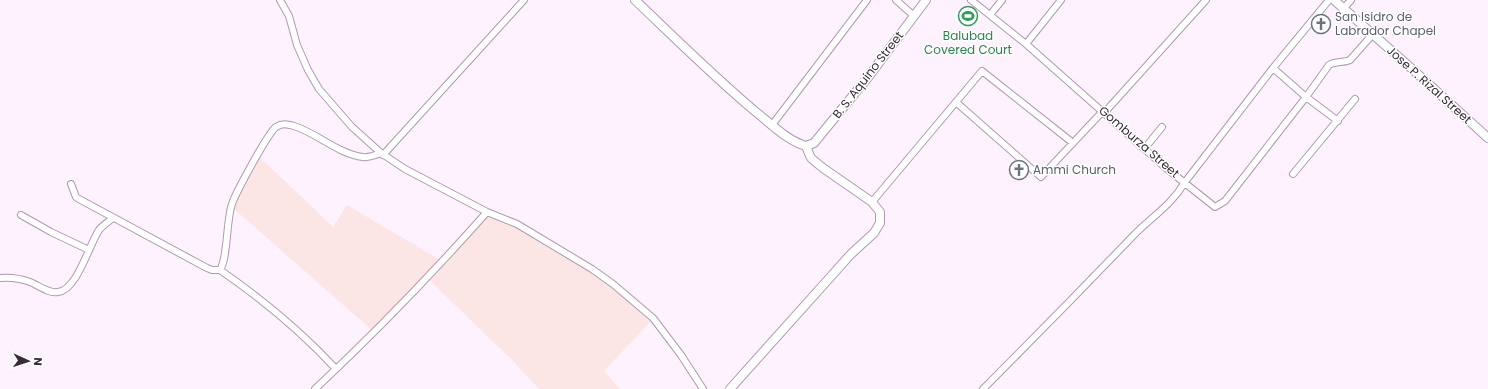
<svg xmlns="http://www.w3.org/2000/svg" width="1488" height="389" viewBox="0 0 1488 389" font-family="Poppins,sans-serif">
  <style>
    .industrial { fill: #fce6e5 }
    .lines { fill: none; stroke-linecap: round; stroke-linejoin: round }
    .street-casing { stroke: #b098b1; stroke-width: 8 }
    .secondary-casing { stroke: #b098b1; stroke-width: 10 }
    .street { stroke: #fff; stroke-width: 6 }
    .secondary { stroke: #fff; stroke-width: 8 }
    .labels { text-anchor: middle; stroke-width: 3; stroke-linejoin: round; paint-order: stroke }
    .worship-label { font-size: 12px; fill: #5b616d; stroke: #fff; text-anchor: start }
    .leisure-label { font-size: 12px; fill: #27864d; stroke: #fff }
    .street-label { font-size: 12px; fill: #372d37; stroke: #fff }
  </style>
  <rect width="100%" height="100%" fill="#fdf2fd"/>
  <path class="industrial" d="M258,157L267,164L333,227L347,205L442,261L374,332L233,208L245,180Z
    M492,212L614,284L653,319L604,371L620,389H539L511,359L429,280Z"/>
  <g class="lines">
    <g class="street-casing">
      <path id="street" d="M280,0L289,16L297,45L308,70L319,89L352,127L381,153L405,169L487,212L517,224L592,269L613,284L653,318L681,355L703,389
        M896,0L914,16
        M971,0L1026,44L1166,168L1215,207L1225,201L1306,97L1338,121
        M1344,8L1351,0
        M990,15L1002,0
        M1026,44L1061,0
        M1273,68L1306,97L1329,65C1335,61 1343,63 1350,60L1373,34
        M957,103L1041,177L1103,111
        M1105,112L1206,0
        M772,125L867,0
        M1145,148L1162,127
        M383,155L524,0
        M1293,174L1355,99
        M71,184L76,197L79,199L207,268L212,270H220C262,299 301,331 336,369
        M872,202L982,71L1073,143
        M21,215L51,232L89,250
        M220,270C228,258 226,221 232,204C236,192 268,133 276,127C282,123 287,124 294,126C317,133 338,154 363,157C369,158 376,155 381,153
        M0,278C11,277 19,278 30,282C38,285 49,294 58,292C77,290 89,245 99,230C103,225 108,222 113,218
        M315,389C375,333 432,274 487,212
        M983,389C1033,339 1083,288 1132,237C1151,217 1171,206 1185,182L1273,68L1329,0"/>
    </g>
    <g class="secondary-casing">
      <path id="secondary" d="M635,0C675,38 714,77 756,112C771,124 788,141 806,146
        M1334,0L1411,68L1488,138
        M806,146L814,143L869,76L926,0
        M730,389L825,283L851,254L874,233L880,223V212L872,202L823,168L812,159L810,156L806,146"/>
    </g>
    <use href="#street" class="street"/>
    <use href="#secondary" class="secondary"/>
  </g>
  <defs>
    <g id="stadium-ring" transform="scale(1)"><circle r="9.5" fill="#fff" stroke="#2e9e5b" stroke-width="1.5"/><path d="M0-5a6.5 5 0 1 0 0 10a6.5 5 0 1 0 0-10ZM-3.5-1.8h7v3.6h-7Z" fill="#2e9e5b"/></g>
    <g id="church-ring" transform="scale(1)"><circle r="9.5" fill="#fff" stroke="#6b7280" stroke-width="1.5"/><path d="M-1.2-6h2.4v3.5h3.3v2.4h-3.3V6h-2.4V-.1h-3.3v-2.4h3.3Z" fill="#6b7280"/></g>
  </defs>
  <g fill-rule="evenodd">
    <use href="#stadium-ring" x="968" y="16"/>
    <use href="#church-ring" x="1321" y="24"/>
    <use href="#church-ring" x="1019" y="170"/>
  </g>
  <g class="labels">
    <g class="worship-label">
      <text x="1335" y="21">San Isidro de<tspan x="1335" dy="14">Labrador Chapel</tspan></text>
      <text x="1033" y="174">Ammi Church</text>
    </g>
    <g class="leisure-label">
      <text x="968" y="40">Balubad<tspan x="968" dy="14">Covered Court</tspan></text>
    </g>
    <g class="street-label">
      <text transform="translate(868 75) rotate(-52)" y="4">B. S. Aquino Street</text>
      <text transform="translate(1429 85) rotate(42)" y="4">Jose P. Rizal Street</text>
      <text transform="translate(1139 142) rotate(41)" y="4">Gomburza Street</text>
    </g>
  </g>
  <g transform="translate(28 361) rotate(93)" stroke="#ffffff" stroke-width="3" paint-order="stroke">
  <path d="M0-3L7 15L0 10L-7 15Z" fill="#372d37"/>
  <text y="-6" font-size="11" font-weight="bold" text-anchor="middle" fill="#372d37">N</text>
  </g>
</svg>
